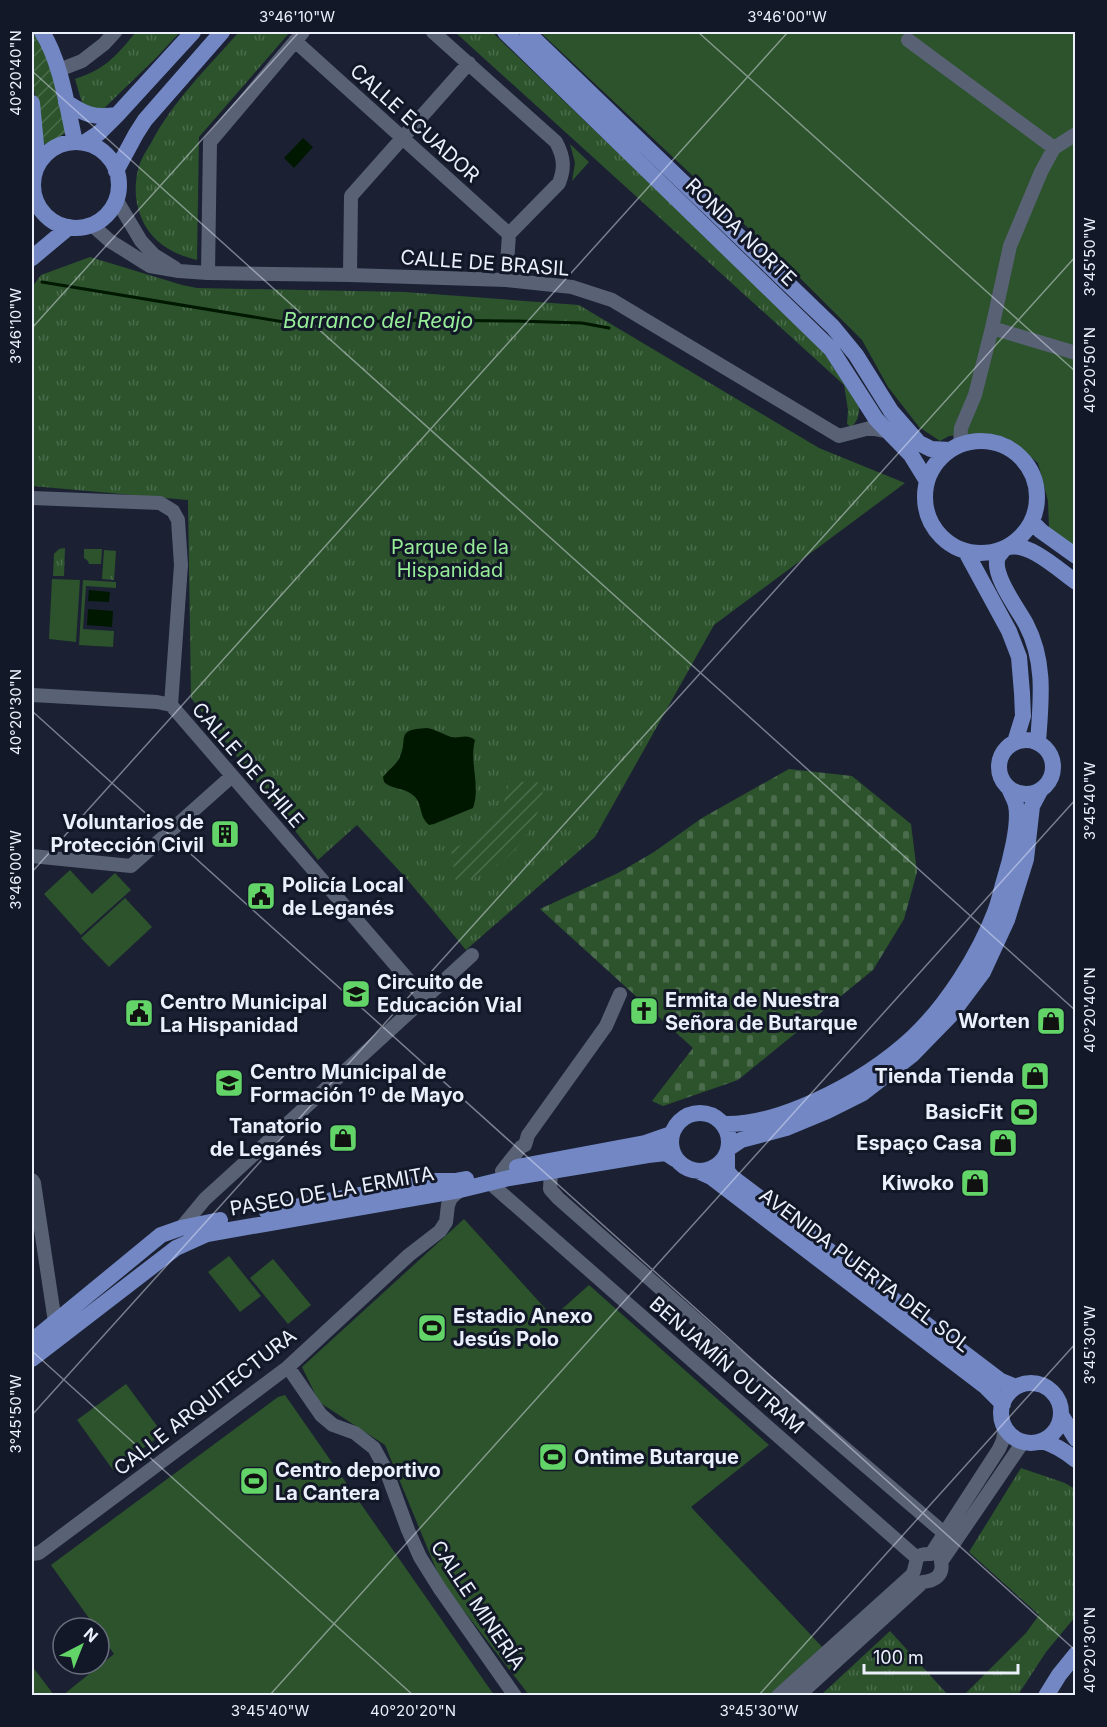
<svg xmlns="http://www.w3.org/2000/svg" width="1107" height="1727" viewBox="0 0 1107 1727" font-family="Inter,sans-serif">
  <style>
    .grass { fill: #2c532c }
    .cemetery { fill: url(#cemetery-stones) }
    .park { fill: url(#park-tufts) }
    .garden { fill: url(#garden-furrows) }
    .water { fill: #001800 }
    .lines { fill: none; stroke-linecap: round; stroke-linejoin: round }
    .stream { stroke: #001800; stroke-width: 3 }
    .minor { stroke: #596175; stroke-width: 14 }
    .major { stroke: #7287c4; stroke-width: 16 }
    .ticks { fill: none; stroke: #ebf0fc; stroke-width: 1.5; stroke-opacity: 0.45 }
    .labels { text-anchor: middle; stroke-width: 6; stroke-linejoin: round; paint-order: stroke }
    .street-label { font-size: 20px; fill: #ebf0fc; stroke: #121828 }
    .park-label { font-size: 20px; fill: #97ec98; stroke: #121828 }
    .poi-label { font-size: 20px; font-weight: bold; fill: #ebf0fc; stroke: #121828; text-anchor: start }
    .water-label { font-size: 21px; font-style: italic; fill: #97ec98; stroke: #121828 }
    .neatline { fill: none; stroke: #ebf0fc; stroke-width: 2 }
    .ticks-label { font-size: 15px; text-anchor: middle; fill: #ebf0fc }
  </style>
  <defs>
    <pattern id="cemetery-stones" width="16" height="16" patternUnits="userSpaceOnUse" patternTransform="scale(1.5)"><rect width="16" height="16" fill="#2c532c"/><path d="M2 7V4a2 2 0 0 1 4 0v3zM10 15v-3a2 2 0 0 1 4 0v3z" fill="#4b6c4c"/></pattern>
    <pattern id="park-tufts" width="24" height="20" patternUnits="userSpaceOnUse" patternTransform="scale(1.5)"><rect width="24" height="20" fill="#2c532c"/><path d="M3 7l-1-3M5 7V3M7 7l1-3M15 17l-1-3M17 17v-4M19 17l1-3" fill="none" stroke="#4b6c4c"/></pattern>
    <pattern id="garden-furrows" width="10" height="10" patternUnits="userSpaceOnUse" patternTransform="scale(1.5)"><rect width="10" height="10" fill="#2c532c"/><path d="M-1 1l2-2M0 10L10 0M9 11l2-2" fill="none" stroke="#4b6c4c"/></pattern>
  </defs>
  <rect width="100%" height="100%" fill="#1b2132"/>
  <path class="grass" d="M540,32H1075V548L1049,528L1048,501L1038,463L1007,438L981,433L949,436L940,441L919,427L888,387L862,340L781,259Z
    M570,144L589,162L572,181L575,163Z
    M84,549H102L101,564H89L88,561L84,558Z
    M52,579L80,580L76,642L49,639Z
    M83,580L116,582V588L86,586L83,629L114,631L113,647L79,645Z
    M70,870L92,894L115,873L131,890L81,935L44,894Z
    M125,898L152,927L109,967L81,938Z
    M464,1219L553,1317L589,1285L769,1445L691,1507L824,1649L772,1695H529L441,1581L385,1445L319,1402L302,1367Z
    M229,1256L261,1296L240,1312L208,1272Z
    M273,1259L311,1305L288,1324L250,1278Z
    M126,1384L163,1434L113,1470L77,1420Z
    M285,1395L494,1695H63L114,1654L99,1633V1628H96L51,1565L278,1397Z
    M32,1666L54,1695H32Z"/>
  <path class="cemetery" d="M789,769L852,776L911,824L917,872L904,919L873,970L738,1080L663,1106L652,1101L693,1048L540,909L618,873L654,852L702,818Z"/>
  <path class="park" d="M136,32H180L157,57L95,117L85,113L75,79C106,69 116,56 136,32Z
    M239,32H290L199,137L197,260C172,254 151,242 141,217C134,200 134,181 140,163C143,156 147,149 151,143C173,101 208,67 239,32Z
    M455,32H492L808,335L825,354L859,407C859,415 858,421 851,427L847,424L848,410L844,385Z
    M90,257L182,285L197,288L405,292L579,305L819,448L905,483L714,625L595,837L466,950L406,878L357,825L318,860L191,698L188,500L32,486V287L41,275Z
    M65,548L64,576H53L54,554L59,549Z
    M104,550L116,551L114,580L102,579Z
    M1021,1468L1065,1483L1075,1489V1617L1046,1652L1018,1695H964L1026,1633L1039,1615L969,1552Z
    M890,1631L948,1695H821Z"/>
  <path class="garden" d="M32,32H33L45,53L58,95L66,133L40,147L38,111L32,79Z
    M509,781L544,783C540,816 527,844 499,863C493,868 486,874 479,876C472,879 464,881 456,883L451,849C487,836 503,819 509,781Z"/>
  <path class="water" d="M303,138L313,147L294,168L284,158Z
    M89,590L110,592L109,602L88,601Z
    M88,609L113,611L112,627L87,625Z
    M427,728C437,730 442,734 451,737C460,739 466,733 475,740C469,763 481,786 473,808L434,824L429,825C418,815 423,804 414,796C405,787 392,790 384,782L383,777C388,770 395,766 399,759C410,738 393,730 427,728Z"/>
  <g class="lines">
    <path class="stream" d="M42,282L296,324L417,320L516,321L582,323L609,328"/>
    <path class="minor" d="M433,32L556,142C564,157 565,168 559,183L509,234L506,280
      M908,40L1054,148
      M295,41L509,234
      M59,70L82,61L104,44L115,32
      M116,199L141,241L154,255L175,268
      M92,225L110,241L150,266L179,271L208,273L350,275L506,280L572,287L612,300L839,436L870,428L889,432
      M208,273L210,142L303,32
      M350,275L351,196L469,63
      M992,328L1076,353
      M960,445L961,428L975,395L992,328L1010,246L1041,172L1054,148L1076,134
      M32,498L160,503L173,511L178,520L181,565L171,705L424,998
      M32,695L157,702L171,705
      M32,856L131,866L232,776
      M502,1171L521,1147L525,1145L528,1135L606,1026L620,994
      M551,1172L550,1189L558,1198L729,1349L944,1533
      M32,1180L34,1183L55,1322
      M490,1183L917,1558
      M181,1228L205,1199L472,955
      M288,1367L321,1415L333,1425L355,1433L374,1448L386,1470L408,1530L420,1557L440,1589L515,1696
      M32,1554L39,1553L288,1367L409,1255L440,1231L446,1222L448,1205L451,1198L460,1190
      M778,1696L912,1575C919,1563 911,1553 931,1554L999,1449L1003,1440L1005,1428
      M798,1696L923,1582C935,1581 944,1575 941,1562L1023,1442"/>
    <path class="major" d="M42,32C61,62 67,107 75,142
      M505,32L831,349L876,419L911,455L927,481
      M527,32L833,327L856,355L891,411L919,443L931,449L950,450
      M66,102C86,115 93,118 117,115
      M32,103L38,165
      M33 185a43 43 0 1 1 86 0a43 43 0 1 1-86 0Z
      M84,143L99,133L117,115L193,32
      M116,171L136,134L145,120L222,32
      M32,258L69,227
      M925 497a56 56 0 1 1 112 0a56 56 0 1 1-112 0Z
      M1032,522L1041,531L1076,556
      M1009,547C1029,542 1059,570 1076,582
      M1004,549C1003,551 999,555 998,557C991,574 1018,609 1026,624C1046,662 1041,701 1038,742
      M966,552L1009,631L1019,657L1022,693L1023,716L1015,742
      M999 767a27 27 0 1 1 54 0a27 27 0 1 1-54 0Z
      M671 1142a29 29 0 1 1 58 0a29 29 0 1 1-58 0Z
      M723,1124C755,1125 786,1114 815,1101C850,1085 885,1063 913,1037C947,1005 979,954 995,912C999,902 1001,891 1004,881C1010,862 1020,824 1016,805C1015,800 1011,794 1009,788
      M729,1148L741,1140L786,1128L827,1111L863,1093L912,1055L950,1016L983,972L1007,920L1026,859L1032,806L1040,791
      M727,1155V1171L732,1177L1001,1381L1016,1387
      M517,1167L645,1143L671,1134
      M700,1172L711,1177L986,1387L1003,1404
      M267,1212L435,1181H455L466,1179
      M32,1341L161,1235L181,1228L220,1220
      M32,1359L176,1248L207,1234L460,1190L509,1178L648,1155L666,1153L675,1159
      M1001 1413a30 30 0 1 1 60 0a30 30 0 1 1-60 0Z
      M1061,1415L1076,1439
      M1042,1441C1056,1445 1065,1451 1076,1460
      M1046,1696L1059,1675L1076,1654"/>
  </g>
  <path class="ticks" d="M698,32L1076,372M32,71L1076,1011M32,328L299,32M32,711L1076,1651M32,872L788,32M32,1351L414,1696M32,1415L1076,256M269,1696L1076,799M758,1696L1076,1343"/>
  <defs>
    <g id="building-square" transform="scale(1.5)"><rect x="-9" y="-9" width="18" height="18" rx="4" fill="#63d468" stroke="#121828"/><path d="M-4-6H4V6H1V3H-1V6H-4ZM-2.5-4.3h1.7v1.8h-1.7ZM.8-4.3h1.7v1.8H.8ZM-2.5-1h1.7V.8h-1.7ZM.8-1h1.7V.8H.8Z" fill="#111"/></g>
    <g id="civic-square" transform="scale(1.5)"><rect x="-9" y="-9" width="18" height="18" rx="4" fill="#63d468" stroke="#121828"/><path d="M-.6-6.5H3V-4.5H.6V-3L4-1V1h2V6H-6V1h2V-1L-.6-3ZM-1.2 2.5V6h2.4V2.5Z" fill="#111"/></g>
    <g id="school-square" transform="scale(1.5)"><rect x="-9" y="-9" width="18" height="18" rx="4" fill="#63d468" stroke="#121828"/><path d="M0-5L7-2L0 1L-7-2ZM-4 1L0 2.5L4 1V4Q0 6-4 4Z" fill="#111"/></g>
    <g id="church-square" transform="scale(1.5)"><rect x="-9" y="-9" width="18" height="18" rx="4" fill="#63d468" stroke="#121828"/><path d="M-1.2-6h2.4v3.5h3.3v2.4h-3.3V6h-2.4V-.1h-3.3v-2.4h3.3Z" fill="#111"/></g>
    <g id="shop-square" transform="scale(1.5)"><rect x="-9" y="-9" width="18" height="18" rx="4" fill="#63d468" stroke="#121828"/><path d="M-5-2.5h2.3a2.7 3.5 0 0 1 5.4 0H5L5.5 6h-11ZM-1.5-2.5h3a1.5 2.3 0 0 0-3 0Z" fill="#111"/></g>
    <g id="university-square" transform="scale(1.5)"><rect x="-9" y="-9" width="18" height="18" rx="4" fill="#63d468" stroke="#121828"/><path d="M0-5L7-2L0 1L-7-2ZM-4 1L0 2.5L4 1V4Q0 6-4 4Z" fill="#111"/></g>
    <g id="stadium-square" transform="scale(1.5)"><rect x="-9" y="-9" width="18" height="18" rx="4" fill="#63d468" stroke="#121828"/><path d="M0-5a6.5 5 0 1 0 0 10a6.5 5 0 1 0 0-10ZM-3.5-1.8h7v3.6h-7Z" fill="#111"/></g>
  </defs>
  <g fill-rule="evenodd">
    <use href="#building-square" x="225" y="834"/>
    <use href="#civic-square" x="261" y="896"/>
    <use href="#school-square" x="356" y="994"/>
    <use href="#church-square" x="644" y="1011"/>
    <use href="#civic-square" x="139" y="1013"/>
    <use href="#shop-square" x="1051" y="1021"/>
    <use href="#shop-square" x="1035" y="1076"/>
    <use href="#university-square" x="229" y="1083"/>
    <use href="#stadium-square" x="1024" y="1112"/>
    <use href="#shop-square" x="343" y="1138"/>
    <use href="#shop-square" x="1003" y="1143"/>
    <use href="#shop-square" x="975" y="1183"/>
    <use href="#stadium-square" x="432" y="1328"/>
    <use href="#stadium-square" x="553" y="1457"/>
    <use href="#stadium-square" x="254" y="1481"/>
  </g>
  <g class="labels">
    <g class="street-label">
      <text transform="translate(415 123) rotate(42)" y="7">CALLE ECUADOR</text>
      <text transform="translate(741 232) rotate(44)" y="7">RONDA NORTE</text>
      <text transform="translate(485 263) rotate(4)" y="7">CALLE DE BRASIL</text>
      <text transform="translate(248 765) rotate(49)" y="7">CALLE DE CHILE</text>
      <text transform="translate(332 1191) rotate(-10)" y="7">PASEO DE LA ERMITA</text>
      <text transform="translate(865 1270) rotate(37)" y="7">AVENIDA PUERTA DEL SOL</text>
      <text transform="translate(727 1365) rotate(41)" y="7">BENJAMÍN OUTRAM</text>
      <text transform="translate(205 1402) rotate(-38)" y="7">CALLE ARQUITECTURA</text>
      <text transform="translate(478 1605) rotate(56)" y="7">CALLE MINERÍA</text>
    </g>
    <g class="park-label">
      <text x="450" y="554">Parque de la<tspan x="450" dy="23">Hispanidad</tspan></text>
    </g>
    <g class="poi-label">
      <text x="204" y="829" text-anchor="end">Voluntarios de<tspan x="204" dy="23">Protección Civil</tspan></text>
      <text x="282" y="892">Policía Local<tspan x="282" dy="23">de Leganés</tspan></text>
      <text x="377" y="989">Circuito de<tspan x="377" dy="23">Educación Vial</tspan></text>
      <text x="665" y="1007">Ermita de Nuestra<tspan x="665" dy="23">Señora de Butarque</tspan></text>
      <text x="160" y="1009">Centro Municipal<tspan x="160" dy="23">La Hispanidad</tspan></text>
      <text x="1030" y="1028" text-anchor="end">Worten</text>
      <text x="250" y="1079">Centro Municipal de<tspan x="250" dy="23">Formación 1º de Mayo</tspan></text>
      <text x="1014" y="1083" text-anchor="end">Tienda Tienda</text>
      <text x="1003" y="1119" text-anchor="end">BasicFit</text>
      <text x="322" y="1133" text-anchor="end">Tanatorio<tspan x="322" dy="23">de Leganés</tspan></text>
      <text x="982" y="1150" text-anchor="end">Espaço Casa</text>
      <text x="954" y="1190" text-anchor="end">Kiwoko</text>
      <text x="453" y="1323">Estadio Anexo<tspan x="453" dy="23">Jesús Polo</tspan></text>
      <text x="574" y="1464">Ontime Butarque</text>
      <text x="275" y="1477">Centro deportivo<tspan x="275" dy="23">La Cantera</tspan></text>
    </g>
    <g class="water-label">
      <text x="378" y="328">Barranco del Reajo</text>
    </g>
  </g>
  <rect width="1107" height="1727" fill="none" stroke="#121828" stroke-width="66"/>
  <g transform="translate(81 1646) rotate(42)"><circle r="28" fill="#121828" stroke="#696e7d" stroke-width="1.5"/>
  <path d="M0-4.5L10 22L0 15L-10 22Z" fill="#63d468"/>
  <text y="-9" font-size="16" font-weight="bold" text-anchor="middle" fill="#ebf0fc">N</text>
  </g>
  <path d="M864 1664v9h154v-9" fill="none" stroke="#ebf0fc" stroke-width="3"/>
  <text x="873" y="1664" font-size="18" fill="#ebf0fc" stroke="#121828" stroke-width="4.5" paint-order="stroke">100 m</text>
  <rect x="33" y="33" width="1041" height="1661" class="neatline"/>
  <g class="ticks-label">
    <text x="297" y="22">3°46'10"W</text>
    <text x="787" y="22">3°46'00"W</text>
    <text transform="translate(16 73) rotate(-90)" y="5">40°20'40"N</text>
    <text transform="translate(1090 257) rotate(-90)" y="5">3°45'50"W</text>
    <text transform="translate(16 326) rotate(-90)" y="5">3°46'10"W</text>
    <text transform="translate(1090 370) rotate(-90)" y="5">40°20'50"N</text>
    <text transform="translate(16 712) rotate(-90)" y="5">40°20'30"N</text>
    <text transform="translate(1090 801) rotate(-90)" y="5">3°45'40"W</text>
    <text transform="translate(16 870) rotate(-90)" y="5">3°46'00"W</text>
    <text transform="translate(1090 1010) rotate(-90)" y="5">40°20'40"N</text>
    <text transform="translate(1090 1345) rotate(-90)" y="5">3°45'30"W</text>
    <text transform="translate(16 1414) rotate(-90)" y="5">3°45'50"W</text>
    <text transform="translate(1090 1650) rotate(-90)" y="5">40°20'30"N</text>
    <text x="270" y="1716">3°45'40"W</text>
    <text x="413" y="1716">40°20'20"N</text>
    <text x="759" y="1716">3°45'30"W</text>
  </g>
</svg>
